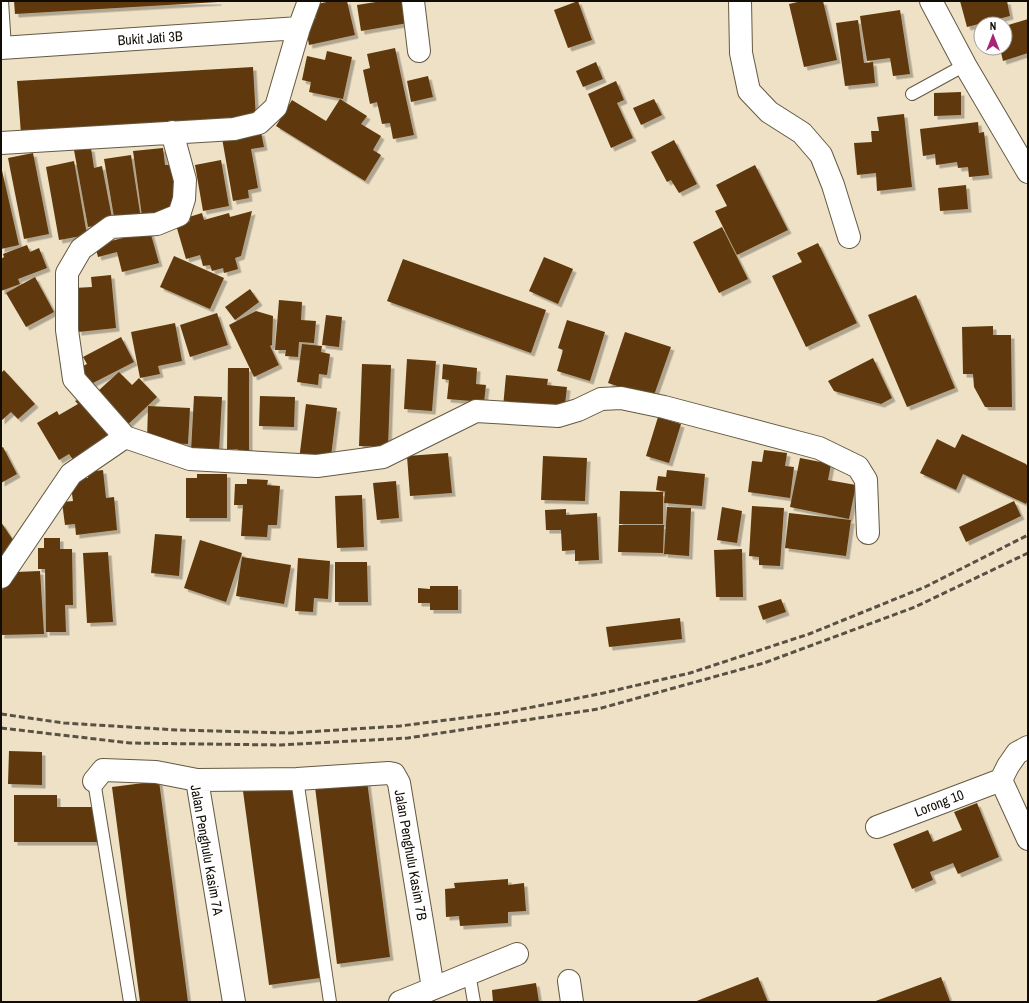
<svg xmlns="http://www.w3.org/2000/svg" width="1029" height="1003" viewBox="0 0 1029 1003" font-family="'Archivo Narrow',sans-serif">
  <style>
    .building { fill: #5f3909; filter: url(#shadow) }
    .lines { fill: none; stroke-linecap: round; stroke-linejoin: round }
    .service-casing { stroke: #645942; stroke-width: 14 }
    .minor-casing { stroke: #645942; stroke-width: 24 }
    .service { stroke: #fff; stroke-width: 12 }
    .minor { stroke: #fff; stroke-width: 22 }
    .rail { stroke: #595244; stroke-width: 3; stroke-dasharray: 6 3; stroke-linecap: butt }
    .labels { text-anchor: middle; stroke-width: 4; stroke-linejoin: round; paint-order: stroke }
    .street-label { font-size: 14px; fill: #110d05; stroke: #fff }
  </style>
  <defs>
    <filter id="shadow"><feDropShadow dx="3.5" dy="3.5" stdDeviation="0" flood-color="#0004"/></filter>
  </defs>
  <rect width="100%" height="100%" fill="#eee1c6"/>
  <path class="building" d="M14,1H218V2L15,14Z
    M331,1H347L355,35L309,45L306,28L312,26L311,20L316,18L313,5Z
    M382,1H411L414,22L361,31L357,5Z
    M578,1L592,40L568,48L554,10Z
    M802,1H823L837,60L804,67L789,4Z
    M960,1H1007L1010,16L967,27Z
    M900,10L910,74L893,76L890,58L867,61L860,16Z
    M1028,19V53L1003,61L1000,48H1005V26Z
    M858,20L864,63L873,62L875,83L845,86L836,23Z
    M395,48L414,135L393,139L390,123L382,124L377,102L370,104L363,70L370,68L367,54Z
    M327,51L352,57L343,99L309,92L311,82L302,80L307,56L325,60Z
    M596,62L603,79L583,87L576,71Z
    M253,67L256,119L21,134L17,81Z
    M428,76L433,97L411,102L407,81Z
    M616,81L624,100L617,103L633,138L611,148L588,94Z
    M961,92V115L934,116V93Z
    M340,99L367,116L361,124L381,136L373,150L381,155L365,181L276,126L292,100L326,121Z
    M654,99L662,115L641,125L633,108Z
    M904,114L912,187L877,191L876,173L857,175L854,143L872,142L871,131H879L877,117Z
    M978,122L979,133L984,132L989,175L969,177L968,167L958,168L957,162L936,165L935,154L923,156L920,129Z
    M261,132L264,147L251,149L258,188L248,190L249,198L233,201L222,138Z
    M674,140L697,184L679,193L671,180L667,182L651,152Z
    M91,148L94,168L102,166L113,223L88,227L74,150Z
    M163,148L165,165H171L177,212L142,216L133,151Z
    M33,153L49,234L24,239L8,158Z
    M131,155L141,219L115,223L104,159Z
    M221,160L229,206L203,211L195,165Z
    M74,161L87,235L59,240L46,167Z
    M755,165L788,230L737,255L715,211L727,206L716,185Z
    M1,166L19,245L1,249Z
    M966,185L968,209L940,211L938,188Z
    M252,211L241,256L235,258L238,269L224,273L223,268L212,271L210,265L203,266L200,255L186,259L176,225L190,221L189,217L202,213L204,220L229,213L230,217Z
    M722,227L748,279L719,293L693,242Z
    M150,231L159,263L122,272L117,252L98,257L95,245Z
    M818,243L857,323L806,347L772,276L802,262L797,253Z
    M27,245L30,252L39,248L47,268L18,279L20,284L1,291V259L4,257L3,254Z
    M174,256L224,278L210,309L160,287Z
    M544,257L573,269L558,304L529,291Z
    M403,259L546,310L531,353L387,301Z
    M111,275L116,328L78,332L74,288L92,287L91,277Z
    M35,277L54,312L26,327L6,293Z
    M250,289L259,302L235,320L225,307Z
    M916,295L955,388L907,407L868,315Z
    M279,300L302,302L301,320L316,321L314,343L299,342L298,357L285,356L286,350H275Z
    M256,311L273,316L272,345L270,346L279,365L254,377L229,325Z
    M217,313L228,345L190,357L180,325Z
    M326,315L342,317L339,347L322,345Z
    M567,320L605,332L590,381L557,371L563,350L558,348Z
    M175,323L182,361L158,366L160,374L140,378L131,332Z
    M993,326V335H1011L1012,407H985L974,387L973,374H963L962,327Z
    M625,332L671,347L653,398L608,383Z
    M121,337L134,362L89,385L79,368L87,364L83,357Z
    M302,344L322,346L321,352L330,354L327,375L319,374L318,385L297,382Z
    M873,358L892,398L881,404L834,391L828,381Z
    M407,359L436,361L432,411L404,409Z
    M362,364L391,365L388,447L359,446Z
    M443,364L477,368L476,384L486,385L484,402L447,399L449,380L442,379Z
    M228,368H249V459H238V449H227Z
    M4,370L35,404L18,419L11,412L1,421V373Z
    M119,372L132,385L139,378L157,397L122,430L98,391Z
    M506,375L548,379L547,385L567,387L564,413L503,407Z
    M85,396L111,439L74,461L69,454L59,460L37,423L57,411L59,415L78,404L75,401Z
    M194,396L222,397L219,452L191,450Z
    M260,396L295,397L294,427L259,426Z
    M306,404L337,408L330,464L299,460Z
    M148,406L190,408L188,444L147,442Z
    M658,417L681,424L669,463L646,456Z
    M962,434L1026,464L1028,467V500L1026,504L963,474L956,490L920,473L937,439L955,448Z
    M3,447L17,474L1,483V448Z
    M764,450L787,453L785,466L794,467L790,498L748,492L752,461L762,462Z
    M448,453L452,493L410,496L407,456Z
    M543,456L587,458L585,501L541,500Z
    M800,458L831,464L828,480L856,485L849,519L790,507Z
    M103,470L106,498L114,497L117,530L76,535L75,524L65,525L62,502L73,501L71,487L84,478H88V472Z
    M667,470L705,474L702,506L664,503L665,492H667L656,490L658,476L666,477Z
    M197,474H227V518H186V478H197Z
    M247,479L268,480L267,485L280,486L277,525H268L267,537L241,536L243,505H234L235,484H247Z
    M396,481L399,518L377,520L373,483Z
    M620,491L663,492V524H619Z
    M362,495L364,547L337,548L335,496Z
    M1014,501L1021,516L966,542L959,527Z
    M752,506L784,508L780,566L759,565V557L749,556Z
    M667,507L691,508L689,556L664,554Z
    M722,507L742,511L737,543L717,540Z
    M566,509V515L597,513L599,560L575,561V550L562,551L561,530H546L545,510Z
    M789,513L851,520L846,556L785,548Z
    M1,522L17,546L1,556Z
    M619,525H664L663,553L618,552Z
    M155,534L182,536L179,576L151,573Z
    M44,538H60V549H72L73,605H65L66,632H46L45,569H38V548H44Z
    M200,540L242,553L226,602L184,588Z
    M742,549L743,597H716L714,550Z
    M108,552L113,622L87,623L83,553Z
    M242,557L291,565L284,604L236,596Z
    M298,558L330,561L328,599L314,598L313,612L295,611Z
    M335,562H367L368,602H335Z
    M40,571L44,634L1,635V591L16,572Z
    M430,586H458V610H430V603H418V588L430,589Z
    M781,599L786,612L763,620L758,606Z
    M680,618L682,639L609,647L606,627Z
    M9,751L42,752V785L8,784Z
    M159,781L188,1002H140L112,787Z
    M367,781L390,957L337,964L315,787Z
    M293,784L320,978L269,985L243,791Z
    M14,795H57V807H97V842H14Z
    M977,803L999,857L958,874L953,863L930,872L933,880L912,889L893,844L928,830L933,842L962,830L954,812Z
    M508,879V885L524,883L526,911L508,912V923L460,926L459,916L446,917L445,889L455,888L454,883Z
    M758,977L768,1002H694Z
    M941,977L950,1001L948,1002H873Z
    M536,983L539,1002H493L492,990Z"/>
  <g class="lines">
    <g class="service-casing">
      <path id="service" d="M2,1L5,48
        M912,94L965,65
        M297,779L330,1002
        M94,781L130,1002
        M469,973L474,1002"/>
    </g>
    <g class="minor-casing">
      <path id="minor" d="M413,1L419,51
        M740,1L741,53L749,91L769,112L802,133L821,155L833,185L849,237
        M931,1L965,65L1028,172
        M1,48L299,28
        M172,132L185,180L184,199L179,215L157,224L111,227L81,249L67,273V330L74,379L125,437L190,459L317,466L383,457L476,411L558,416L578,410L601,399L621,398L664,407L819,448L858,467L866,480L868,533
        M1,143L234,129L259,123L276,107L299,28L309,1
        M1,577L71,474L125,437
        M1028,747L1017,753L1008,766L1001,780L1028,839
        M197,780L234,1002
        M94,781L103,770L156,772L197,780L297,779L389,773L394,774L399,783L433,988
        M877,827L1001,780
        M569,981L572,1002
        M400,1002L517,954"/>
    </g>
    <use href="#service" class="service"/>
    <use href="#minor" class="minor"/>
    <path class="rail" d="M1,714L64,723L177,730L290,733L400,726L502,713L599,694L690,673L809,634L925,587L1028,535
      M1,728L130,743L280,745L408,738L598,709L764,663L915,607L1028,553"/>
  </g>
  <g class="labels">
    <g class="street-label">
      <text transform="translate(150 38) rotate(-4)" y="5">Bukit Jati 3B</text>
      <text transform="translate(939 803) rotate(-21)" y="5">Lorong 10</text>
      <text transform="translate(207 850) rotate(80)" y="5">Jalan Penghulu Kasim 7A</text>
      <text transform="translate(411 855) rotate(80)" y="5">Jalan Penghulu Kasim 7B</text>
    </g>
  </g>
  <rect width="1029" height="1003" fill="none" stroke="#110d05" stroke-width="4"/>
  <g transform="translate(993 36)"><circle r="19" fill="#ffffff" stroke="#a09e9b"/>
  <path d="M0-3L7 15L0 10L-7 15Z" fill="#a62574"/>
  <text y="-6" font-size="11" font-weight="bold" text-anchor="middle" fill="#110d05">N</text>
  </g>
</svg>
